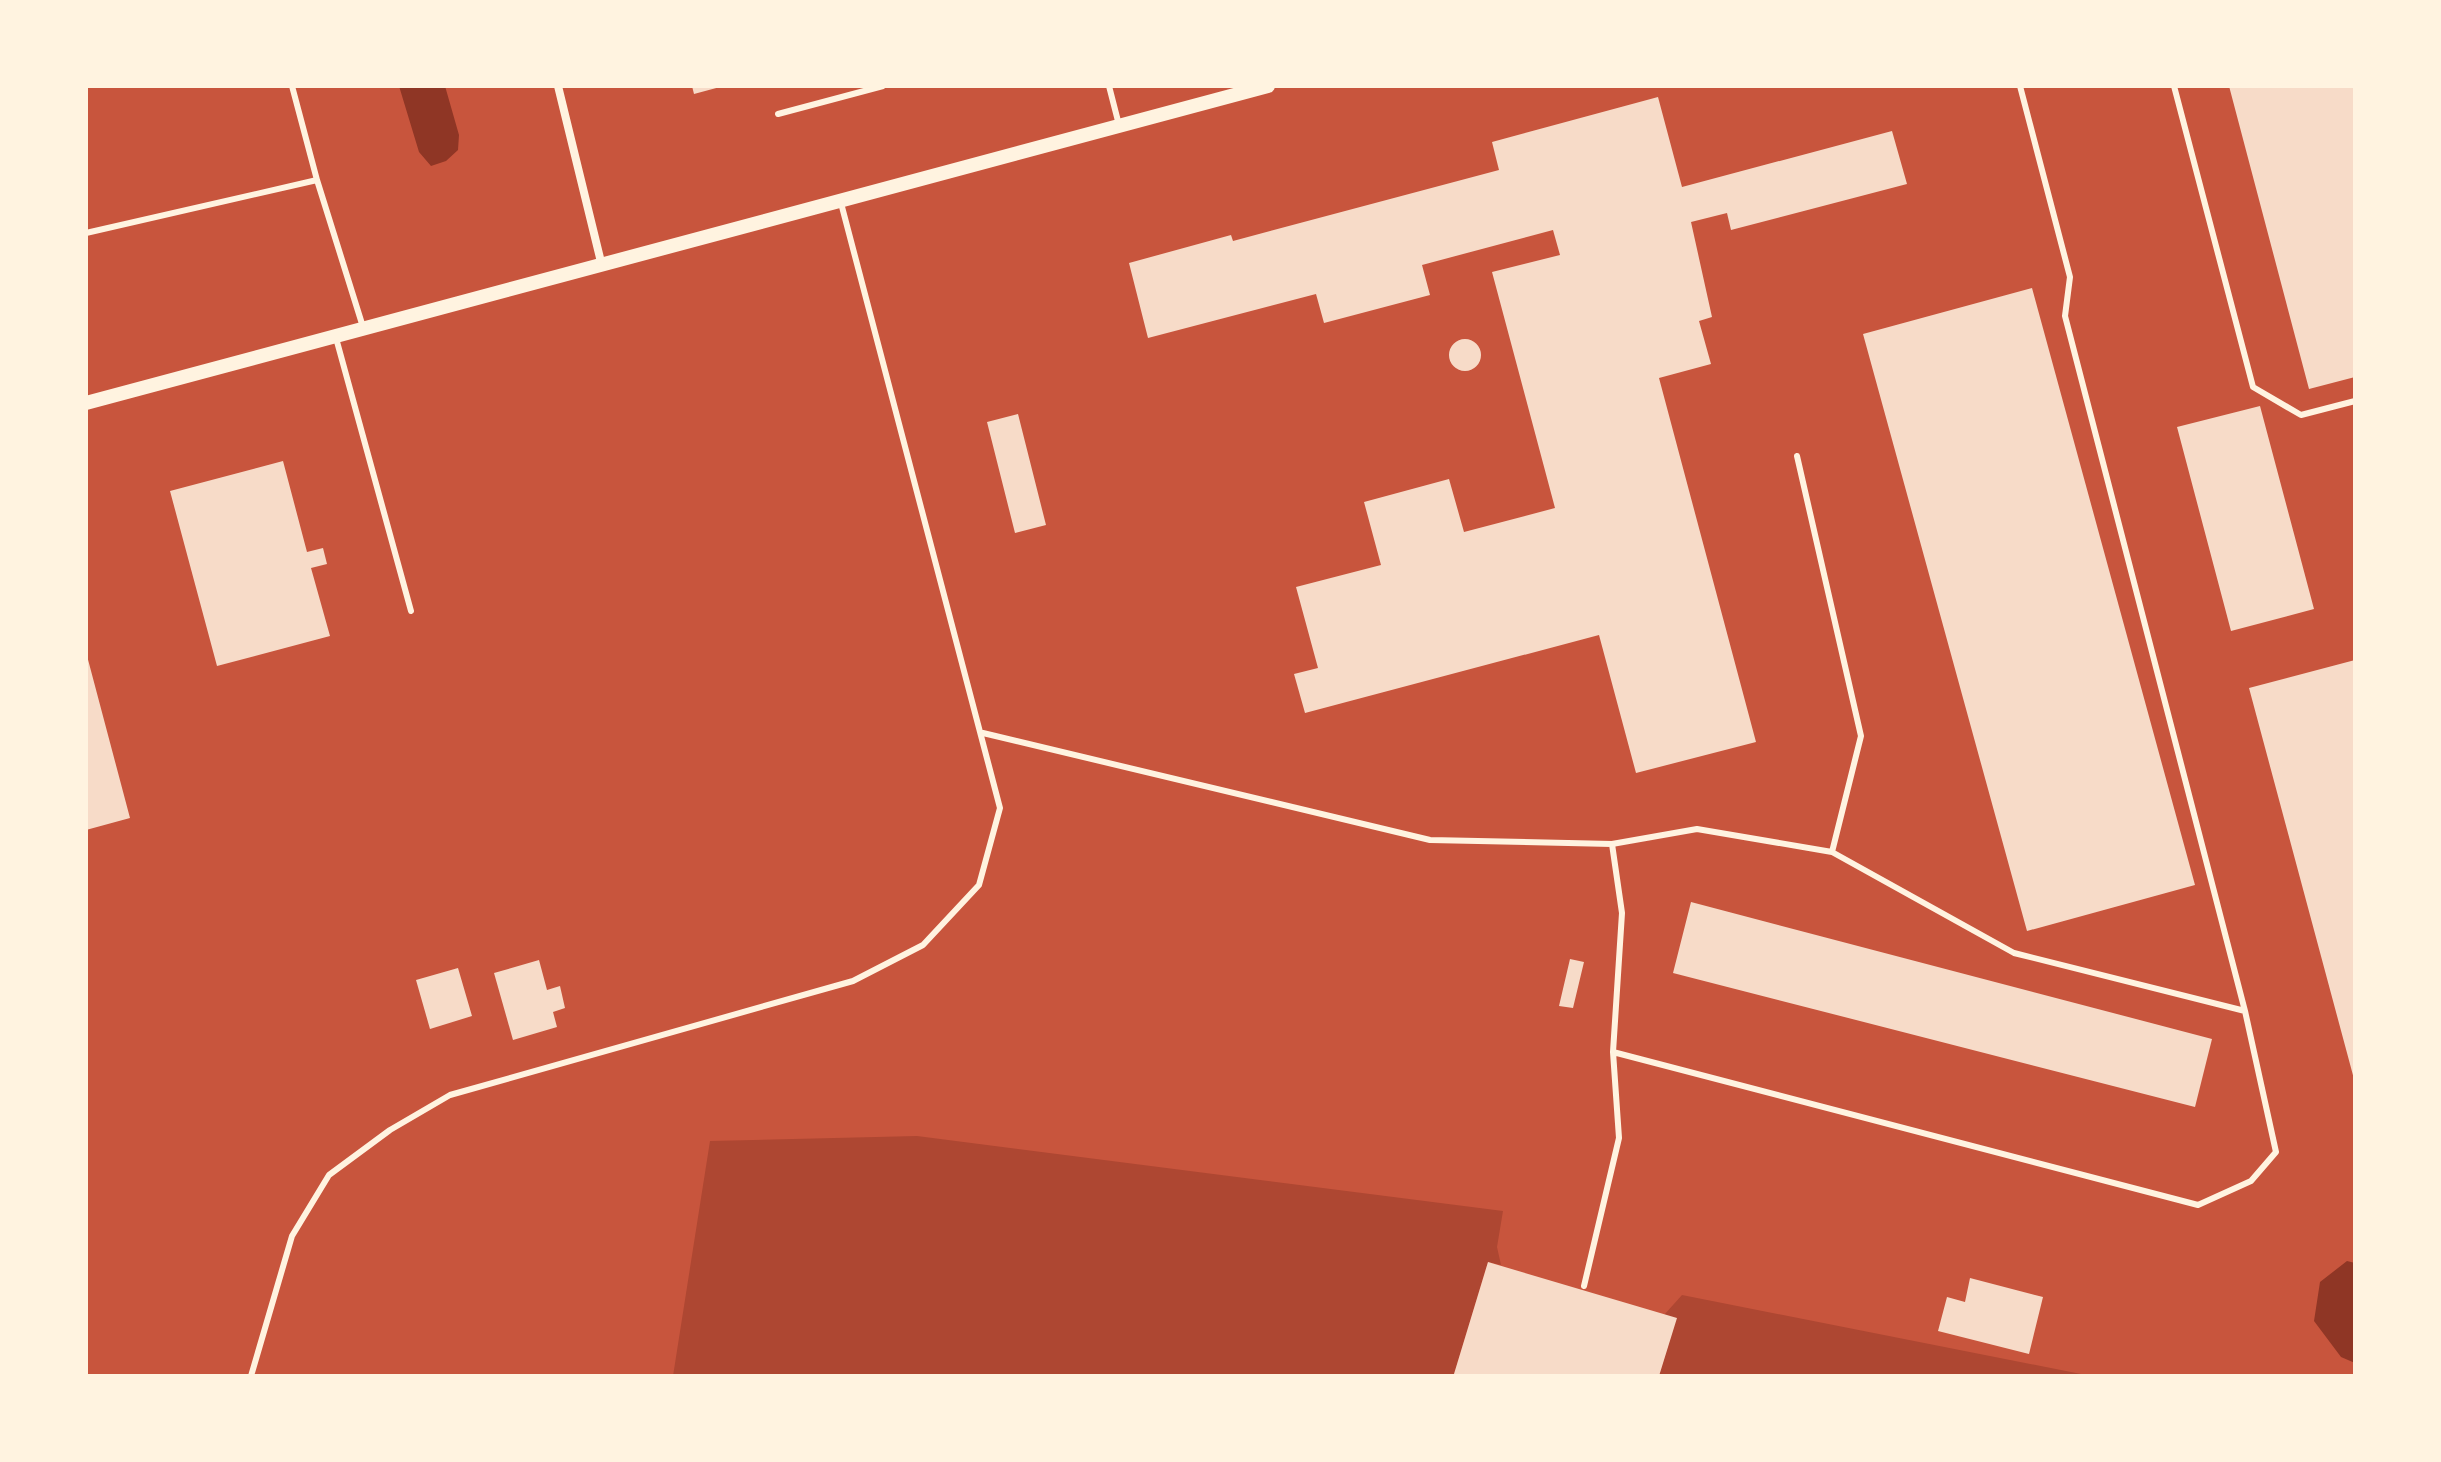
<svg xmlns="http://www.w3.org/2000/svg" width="2441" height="1462" viewBox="0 0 2441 1462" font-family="'Varela Round',sans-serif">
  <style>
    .green { fill: #ae4732 }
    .water { fill: #8f3625 }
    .building { fill: #f7dbc8 }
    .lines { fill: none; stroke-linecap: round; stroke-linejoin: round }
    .service { stroke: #fff3e0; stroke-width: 6 }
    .minor { stroke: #fff3e0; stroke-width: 8 }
    .tertiary { stroke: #fff3e0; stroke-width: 14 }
  </style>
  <rect width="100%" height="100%" fill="#c8553d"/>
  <path class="green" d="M917,1136L1503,1211L1497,1247L1501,1265L1488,1262L1454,1374L1460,1376H673L710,1141Z
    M1682,1295L2091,1376H1659L1676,1319L1664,1315Z"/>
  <path class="water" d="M399,86H445L459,135L458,150L446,161L431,166L419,152Z
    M2347,1261L2355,1263V1363L2341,1357L2314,1321L2320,1282Z"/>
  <path class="building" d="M692,86H720V87L694,94Z
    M2229,86H2355V377L2309,389Z
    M1658,97L1682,187L1892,131L1907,184L1731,230L1727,213L1691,222L1712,317L1699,321L1711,364L1659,378L1756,742L1636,773L1599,635L1305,713L1294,674L1318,668L1296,587L1381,565L1364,502L1449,479L1464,532L1555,508L1492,272L1560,255L1553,230L1422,265L1430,295L1324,323L1316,294L1148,338L1129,263L1231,235L1233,241L1499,170L1492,142Z
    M2032,288L2195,885L2027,931L1863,334Z
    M1449 355a16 16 0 1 1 32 0a16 16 0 1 1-32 0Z
    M2260,406L2314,609L2231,631L2177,427Z
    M1018,414L1046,525L1015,533L987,422Z
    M283,461L307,552L323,548L327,564L311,568L330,636L217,666L170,491Z
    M86,652L130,818L86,830Z
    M2355,660V1079H2354L2249,688Z
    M1691,902L2212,1039L2195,1107L1673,973Z
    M1570,959L1584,962L1573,1008L1559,1006Z
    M539,960L547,990L560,986L565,1008L553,1012L557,1027L513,1040L494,973Z
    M458,968L472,1016L430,1029L416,980Z
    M1488,1262L1677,1318L1659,1376L1454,1374Z
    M1970,1278L2043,1297L2029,1354L1938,1331L1947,1297L1965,1302Z"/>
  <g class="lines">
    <path class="service" d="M292,86L317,180L363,327
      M1109,86L1119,125
      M2174,86L2253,387L2301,415L2355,401
      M778,114L883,86
      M86,233L317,180
      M336,338L411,611
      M1797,456L1861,736L1832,852
      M983,733L1430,840L1612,844L1697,829L1832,852L2014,953L2245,1011
      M1613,1052L2198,1205L2251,1181L2276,1152L2245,1011L2065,316L2070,277L2020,86
      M1584,1286L1619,1138L1613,1052L1622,913L1612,844
      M251,1376L292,1236L329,1175L390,1130L450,1095L853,981L923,945L979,885L1000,808L841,203"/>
    <path class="minor" d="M558,86L601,262"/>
    <path class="tertiary" d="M86,403L1268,86"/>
  </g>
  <rect width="2441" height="1462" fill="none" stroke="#fff3e0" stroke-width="176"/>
</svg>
